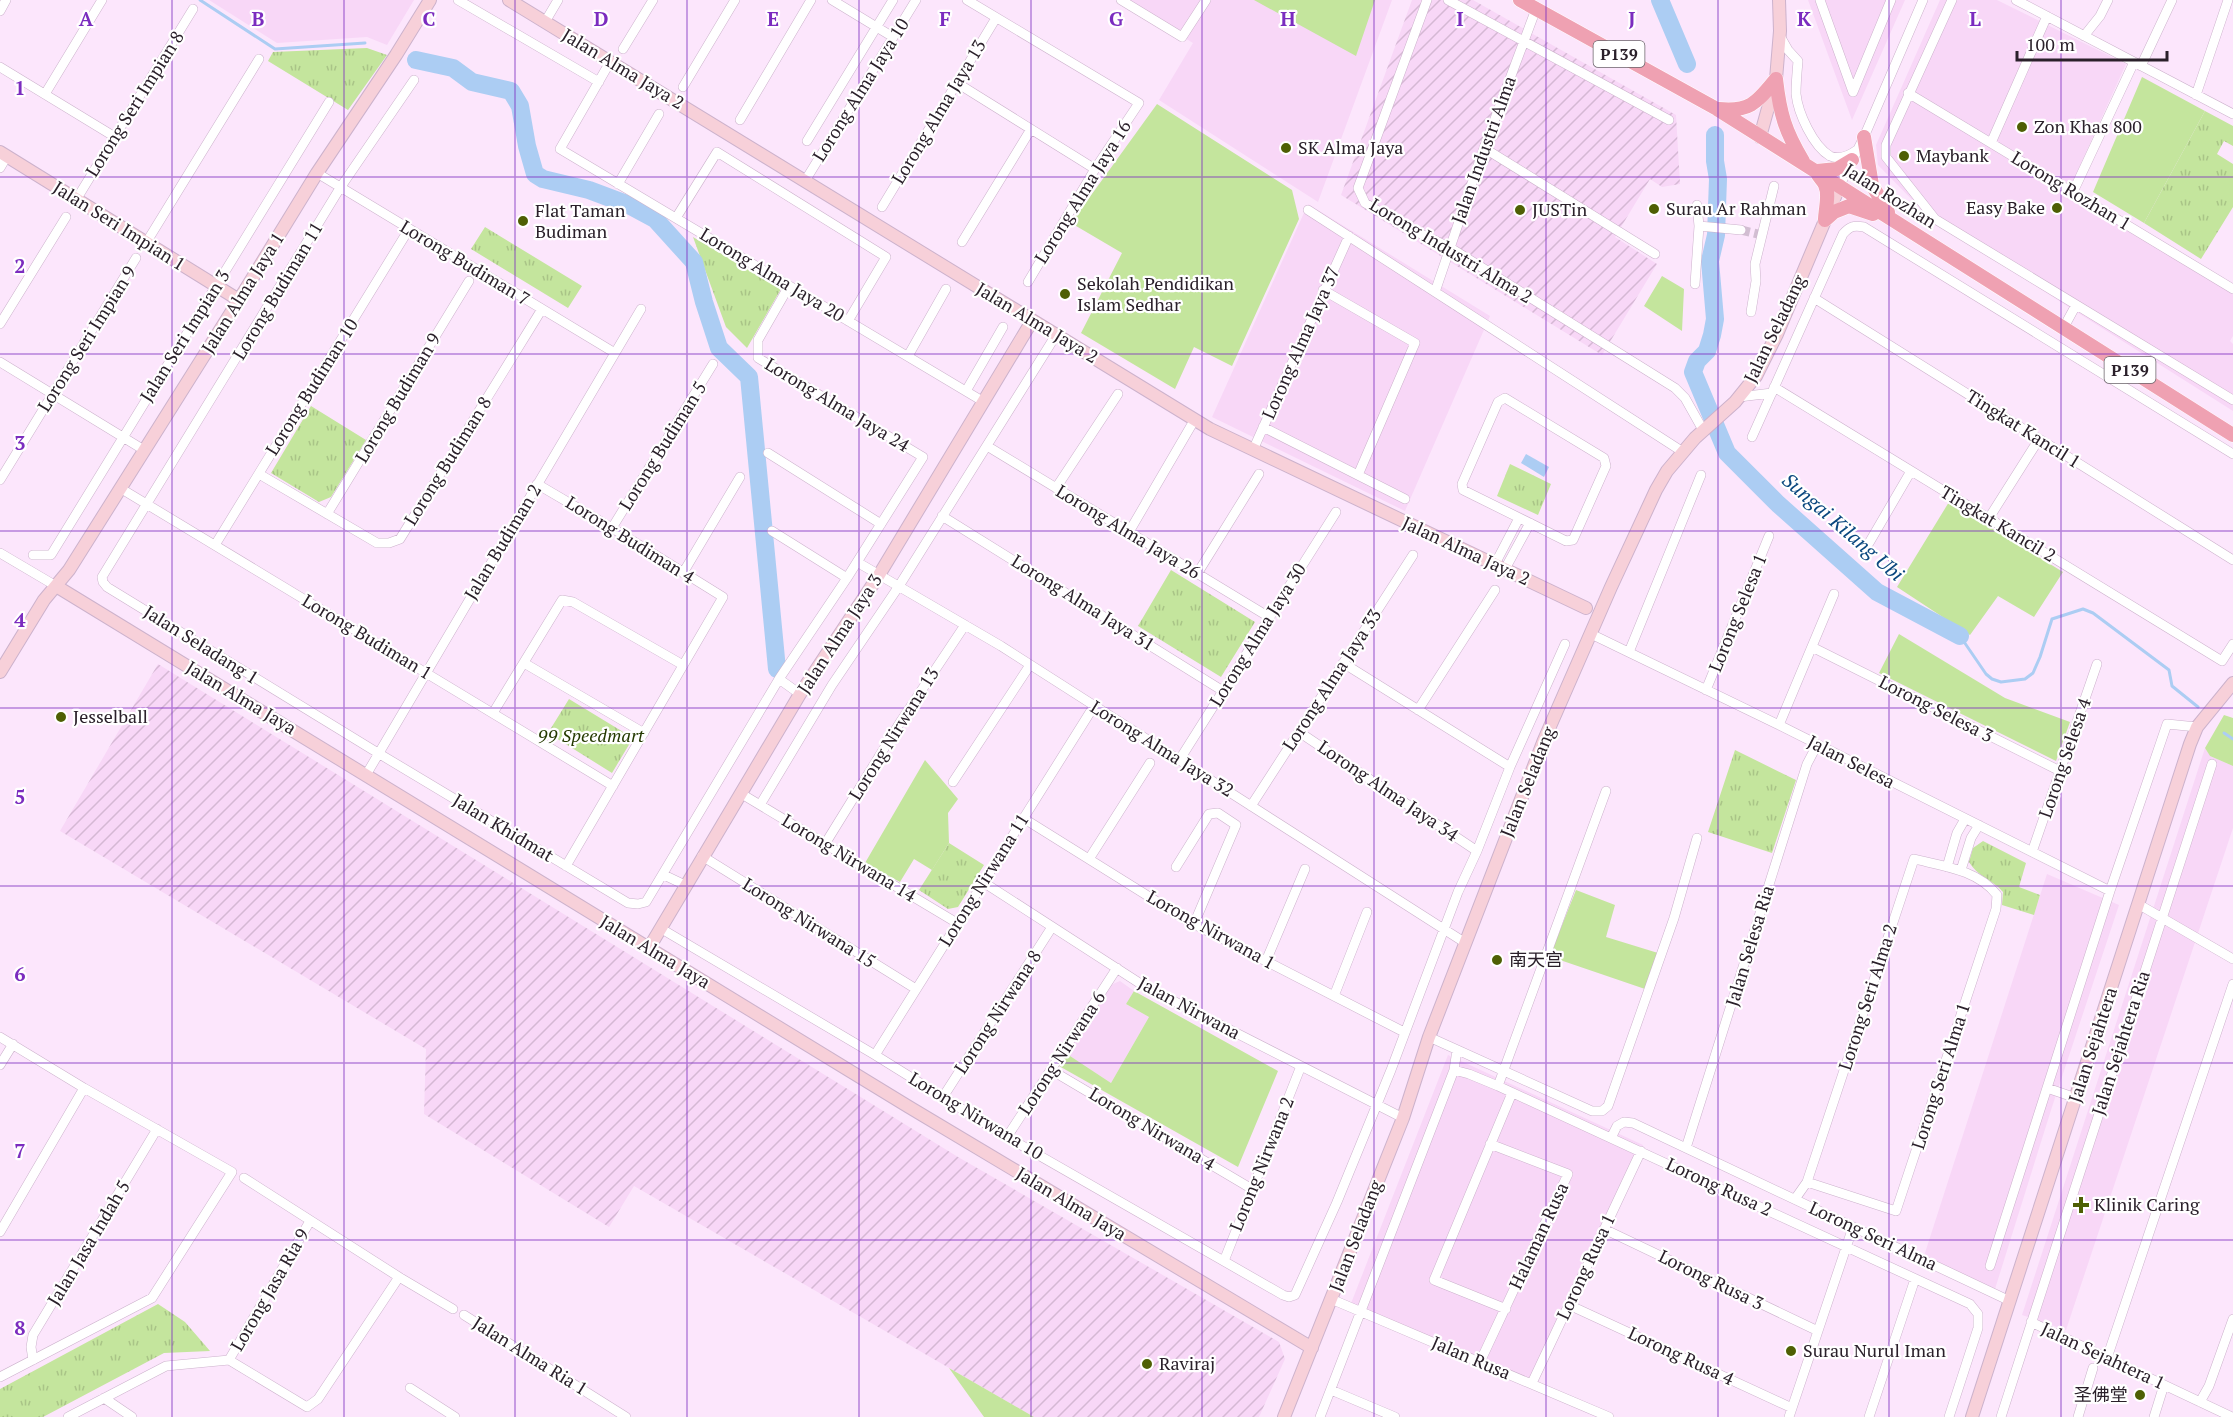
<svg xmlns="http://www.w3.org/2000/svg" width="2233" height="1417" viewBox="0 0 2233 1417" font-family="'PT Serif','Noto Sans SC',serif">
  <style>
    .built { fill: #f8d7f7 }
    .industrial { fill: url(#industrial-furrows) }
    .green { fill: #c4e59d }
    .park { fill: url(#park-tufts) }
    .water { fill: #accdf3 }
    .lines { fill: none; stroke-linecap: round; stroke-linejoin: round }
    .stream { stroke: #accdf3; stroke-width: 3 }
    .river { stroke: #accdf3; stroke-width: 18 }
    .street-tunnel { stroke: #d2bed2; stroke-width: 9; stroke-dasharray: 9 4.5; stroke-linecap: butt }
    .street-casing { stroke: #ccb2cc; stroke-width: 10 }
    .secondary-casing { stroke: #ccb2cc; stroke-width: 14 }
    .primary-casing { stroke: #fff; stroke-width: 15 }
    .street { stroke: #fff; stroke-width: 9 }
    .secondary { stroke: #f7d0d9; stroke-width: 12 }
    .primary { stroke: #efa1b2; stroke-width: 14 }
    .grid { fill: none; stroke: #7b2cbf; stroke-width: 1.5; stroke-opacity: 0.55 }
    .poi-dot { fill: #4e5f04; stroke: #fff; stroke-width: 2 }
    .labels { text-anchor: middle; stroke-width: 4.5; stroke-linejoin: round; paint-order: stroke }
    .shield { fill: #fff; stroke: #6a636a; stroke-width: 1.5 }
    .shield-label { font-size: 16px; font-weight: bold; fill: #2a202a }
    .street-label { font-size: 18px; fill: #2a202a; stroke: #fff }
    .poi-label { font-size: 18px; fill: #2a202a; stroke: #fff; text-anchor: start }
    .park-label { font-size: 18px; font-style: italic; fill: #243900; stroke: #fff }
    .water-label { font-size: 20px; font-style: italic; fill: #0b487f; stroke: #fff }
    .grid-label { font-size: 20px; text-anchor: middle; font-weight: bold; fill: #7b2cbf; stroke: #fff; stroke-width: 4.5; stroke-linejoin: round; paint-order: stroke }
  </style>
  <defs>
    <pattern id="industrial-furrows" width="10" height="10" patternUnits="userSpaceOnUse" patternTransform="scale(1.5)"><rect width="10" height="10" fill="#f8d7f7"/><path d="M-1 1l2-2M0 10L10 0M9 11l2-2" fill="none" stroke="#d5b8d4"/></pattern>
    <pattern id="park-tufts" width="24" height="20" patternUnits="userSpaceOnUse" patternTransform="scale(1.5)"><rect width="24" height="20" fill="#c4e59d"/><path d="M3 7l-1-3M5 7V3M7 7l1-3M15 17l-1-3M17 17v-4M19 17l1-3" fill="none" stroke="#a9c487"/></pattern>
  </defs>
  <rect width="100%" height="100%" fill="#fce6fc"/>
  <path class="built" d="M209,0H414L387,45L367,37L277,43Z
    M1122,0H1392L1318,202L1159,100L1193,43Z
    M1808,0H1905L1852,120Z
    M1940,0H1997L2126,64L2067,194L2233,294V336L2230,341L2233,344V411L1933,221L1878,165L1876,145Z
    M1308,204L1490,316L1405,511L1212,417Z
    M2205,748L2210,756L2233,766V828L2066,1330L2022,1315Z
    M2047,874L2119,905L2052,1107L1995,1289L1924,1256Z
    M1120,981L1134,991L1126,1004L1149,1017L1111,1083L1067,1054L1106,987Z
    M1448,1055L1643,1145L1532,1383L1350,1306Z"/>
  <path class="industrial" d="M1412,0H1473L1676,115L1680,184L1662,187L1650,179L1615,237L1657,264L1602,355L1341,195Z
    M158,664L958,1157L1279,1342L1285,1359L1259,1417H1034L634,1186L609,1227L424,1114L426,1049L60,831Z"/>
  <path class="green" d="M1254,0H1375L1356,56Z
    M2142,77L2205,111L2144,223L2093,192Z
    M1157,104L1292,190L1299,219L1232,366L1194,347L1175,389L1081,333L1122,253L1071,223Z
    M1662,276L1684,289L1682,331L1644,306Z
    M1949,502L2063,572L2034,617L1998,596L1970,635L1897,587Z
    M1899,634L2005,698L2070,722L2056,761L1879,673Z
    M2224,715L2233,718V766L2210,756L2205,748Z
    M925,760L958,799L948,813L949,843L932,870L914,859L900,882L865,863Z
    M1576,890L1615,905L1606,937L1658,953L1645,989L1560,960L1557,955L1551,953Z
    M1134,991L1278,1071L1238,1167L1059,1066L1067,1054L1111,1083L1149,1017L1126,1004Z
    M949,1368L1034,1417H984Z"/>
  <path class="park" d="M367,48L387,55L348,110L268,61L273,52Z
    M2205,111L2233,126V146L2224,141L2217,154L2233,164V207L2201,259L2144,223Z
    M485,227L582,286L568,308L471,249Z
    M693,237L781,289L747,348L726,327Z
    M311,406L366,440L331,497L319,502L271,473Z
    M1510,464L1551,484L1538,515L1497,496Z
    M1171,570L1255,622L1221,677L1138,626Z
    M569,699L633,738L612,773L548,733Z
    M1735,750L1796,780L1772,853L1708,832Z
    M1983,841L2026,863L2019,887L2040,895L2034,915L2002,905L2003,892C1993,880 1977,876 1969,862L1973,848Z
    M949,843L984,865L958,907L948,909L919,890Z
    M158,1304L185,1322L210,1351L164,1353L43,1417H0V1389Z"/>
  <path class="water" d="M1526,454L1549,467L1544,477L1521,463Z"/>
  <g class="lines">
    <path class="stream" d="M200,0L275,49L365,43
      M1960,636L1986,674L1992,679L2001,682L2025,679L2033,673L2040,657L2052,619L2083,609L2093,613L2169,670L2172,686L2198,707
      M2224,733L2233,739"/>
    <path class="river" d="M1660,0L1687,64
      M416,60L453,68L472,82L511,91L520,106L527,146L535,174L543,179L589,190L629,205L655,219L694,262L704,302L719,348L749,377L777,669
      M1715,135V161L1718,179L1716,235L1710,261L1715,319L1712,335L1707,351L1697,361L1693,372L1727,453L1778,504L1877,592L1960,636"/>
    <path class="street-tunnel" d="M1741,230L1762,235"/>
    <g class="street-casing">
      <path id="street" d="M458,0L599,82
        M832,0L893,37
        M967,0L1139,103L1095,169L1028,282
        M1121,0L1182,37L1206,0
        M1427,0L1358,188L1365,203L1402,225L1449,247L1675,388L1685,398L1703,430
        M1448,0L1669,120
        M1820,0L1853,92
        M1952,0L1886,145V157L1935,219L2233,400
        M2016,0L2233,114
        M0,11L6,0
        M545,22L558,0
        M1780,36L1788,50L1798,61C1797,72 1796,83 1796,94C1798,113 1813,146 1830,156C1839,160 1850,155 1857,150
        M2084,36L2100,16L2108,0
        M623,49L653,0
        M610,62L560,149L984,402
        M2141,66L2172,0
        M0,67L115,137
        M414,80L340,188L102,577L103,582L107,587L378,753L628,903L638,904L646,902L779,679L847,578L923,457L758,358V340L789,286
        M957,83L1095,169
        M683,87L735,0
        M1853,92L1891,0
        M1908,93L2233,289
        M45,94L102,0
        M2196,95L2228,0
        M740,120L811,0
        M807,141L893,0
        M1991,143L2047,16
        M1484,148L1655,254
        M0,168L7,156
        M317,173L615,353
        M805,181L916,0
        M618,184L659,114
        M1840,185L1864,137L1923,0
        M2073,192L2134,62
        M76,200L193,9
        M882,207L996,18
        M1308,210L1683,452
        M676,218L717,152L886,257L848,321
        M1699,226L1741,230
        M962,242L1031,129
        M146,243L259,59
        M1695,284L1699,226L1697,205
        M1323,290L1415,343L1358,475
        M1435,292L1484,148L1536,9
        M1814,298L2233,560
        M1751,312L1756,281L1755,264L1774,186
        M0,324L66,217
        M2064,327L2076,305
        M908,356L946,289
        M0,362L144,450
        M1774,387L2222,661L2233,644
        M966,391L1003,327
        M1739,397L1772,393
        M1505,398L1604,458L1606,466L1573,540L1566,541L1463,490L1462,484L1498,402Z
        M1263,427L1405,499
        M1752,437L1843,234C1850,226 1854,225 1864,227L2233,454
        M987,446L1269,617
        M1253,450L1349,236
        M768,453L881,524
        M259,474L377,543H389L400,539L542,309
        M0,480L136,258
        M537,484L612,528L723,597L566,866
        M120,488L613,786
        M1056,488L1118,394
        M327,514L469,281
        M942,516L1223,691
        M1989,518L2039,439
        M612,528L713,364
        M772,531L847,578
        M1129,532L1195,419
        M1869,543L1911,471
        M215,545L409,229
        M0,553L56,586
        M33,555H51L329,102
        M857,562L1001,646L1464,942
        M1495,564L1519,518
        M1505,569L1530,523
        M683,573L740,477
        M1197,574L1259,474
        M1591,634L1779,725L2110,891
        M1812,647L2060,771
        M1629,652L1701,475
        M524,663L644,733
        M1343,663L1510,767
        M779,679L800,694
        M1706,690L1769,536
        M1418,710L1495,590
        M493,713L562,600L573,602L683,665
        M1779,725L1834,594
        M1299,732L1477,851
        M1180,759L1336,512
        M366,775L641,309
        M953,782L1030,665
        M740,793L957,923
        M760,805L832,685L899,586L1056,335
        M1251,806L1413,555
        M1023,818L1188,921L1404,1032
        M825,844L901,721L965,625
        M2032,852L2097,664
        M702,856L916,989
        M1089,859L1150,763
        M1176,867L1209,814L1218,813L1236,825L1194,924
        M1947,867L1957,833L1965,819
        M1961,870L1971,838L1979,825
        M664,875L685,885
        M983,882L1144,986L1403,1118
        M2138,904L2233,959
        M660,928L875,1055L1007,1137L1283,1295L1289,1297L1295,1295L1337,1202L1391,1070L1458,892L1477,851L1510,767L1565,644
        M1266,961L1305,869
        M1334,996L1367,912
        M0,1037L84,1088L232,1172L152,1298L0,1377
        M1429,1037L1592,1111H1602L1608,1106L1674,918L1697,838
        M875,1055L1094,706
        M0,1065L13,1044
        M1051,1070L1252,1189
        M1454,1070L1469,1074L1498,1086L1970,1304L1978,1314V1328L1949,1417
        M1498,1086L1606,791
        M2047,1088L2076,1098
        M943,1097L1052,927
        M1007,1137L1117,968
        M1611,1138L1617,1126L1624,1122L1633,1123L2010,1301
        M1686,1148L1807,764L1817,745
        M244,1178L399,1277L453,1309
        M1795,1199L1807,1182L1914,859C1943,866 1978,870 1997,895L1996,909L1896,1211L1807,1182
        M1604,1229L1818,1331
        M0,1232L84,1088
        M1224,1261L1301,1066
        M1990,1266L2110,891L2167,724L2197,727
        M1331,1299L1609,1417
        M1569,1305L1792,1408
        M1506,1309L1434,1280L1512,1093
        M464,1315L626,1417
        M2031,1322L2232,1417
        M2107,1358L2233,984
        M33,1360L31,1347L33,1335L157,1129
        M229,1360L307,1407L318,1399L399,1277
        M229,1360L310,1221
        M1480,1362L1568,1174L1490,1144
        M1532,1383L1641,1151
        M410,1388L455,1417
        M1331,1390L1395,1417
        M104,1398L132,1417
        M2200,1402L2209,1386L2233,1319
        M68,1417L166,1366L229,1360
        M1320,1417L1454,1070L1457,1050
        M1789,1417L1853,1227
        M1869,1417L1915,1279
        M2001,1417L2212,764
        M2078,1417L2093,1368
        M2154,1417L2164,1385"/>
    </g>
    <g class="secondary-casing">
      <path id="secondary" d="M509,0L1210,429L1586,608
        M1760,137L1776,79L1780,31L1779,0
        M0,152L239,300
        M56,586L909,1107L1312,1348
        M0,672L44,600L69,570L239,300L317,173L396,55L430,0
        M649,948L800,694L879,575L1032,321
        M1284,1417L1403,1118L1429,1037L1544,740L1611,587L1656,490L1667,471L1695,438L1735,402L1756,376L1777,334L1840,185
        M1972,1417L2190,744L2197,727L2233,683"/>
    </g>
    <g class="primary-casing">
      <path id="primary" d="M1520,0L1717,109L2233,435
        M1776,79C1780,114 1785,131 1803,161
        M1719,109C1751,112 1757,102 1776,79
        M1864,137L1872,185L1888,212
        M1817,171L1837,169L1852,160
        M1817,173C1819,178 1823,180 1825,185C1830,195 1825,209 1825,220
        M1825,220L1834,212L1849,206L1873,214"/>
    </g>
    <use href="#street" class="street"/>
    <use href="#secondary" class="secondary"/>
    <use href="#primary" class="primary"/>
  </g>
  <path class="grid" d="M172,0V1417M344,0V1417M515,0V1417M687,0V1417M859,0V1417M1031,0V1417M1202,0V1417M1374,0V1417M1546,0V1417M1718,0V1417M1889,0V1417M2061,0V1417M0,177H2233M0,354H2233M0,531H2233M0,708H2233M0,886H2233M0,1063H2233M0,1240H2233"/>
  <g class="poi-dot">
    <circle cx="2022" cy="127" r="6"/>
    <circle cx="1286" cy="148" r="6"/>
    <circle cx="1904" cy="156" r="6"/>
    <circle cx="2057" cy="208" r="6"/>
    <circle cx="1654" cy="209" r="6"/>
    <circle cx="1520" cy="210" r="6"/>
    <circle cx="523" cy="221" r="6"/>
    <circle cx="1065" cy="294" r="6"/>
    <circle cx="61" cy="717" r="6"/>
    <circle cx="1497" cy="960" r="6"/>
    <path d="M2078 1196h6v6h6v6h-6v6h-6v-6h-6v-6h6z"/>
    <circle cx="1791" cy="1351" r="6"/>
    <circle cx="1147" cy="1364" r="6"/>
    <circle cx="2140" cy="1395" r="6"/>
  </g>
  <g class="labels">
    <g class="shield">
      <rect x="1593.5" y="41" width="51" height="26" rx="4.5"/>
      <rect x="2104.5" y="357" width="51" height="26" rx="4.5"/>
    </g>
    <g class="shield-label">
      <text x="1619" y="60">P139</text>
      <text x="2130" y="376">P139</text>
    </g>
    <g class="street-label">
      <text transform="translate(623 69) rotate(31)" y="6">Jalan Alma Jaya 2</text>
      <text transform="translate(861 90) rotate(-58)" y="6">Lorong Alma Jaya 10</text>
      <text transform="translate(135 104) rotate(-58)" y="6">Lorong Seri Impian 8</text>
      <text transform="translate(939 112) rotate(-59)" y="6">Lorong Alma Jaya 13</text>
      <text transform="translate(1484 150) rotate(-70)" y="6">Jalan Industri Alma</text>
      <text transform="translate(2071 191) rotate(31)" y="6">Lorong Rozhan 1</text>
      <text transform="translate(1083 192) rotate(-58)" y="6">Lorong Alma Jaya 16</text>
      <text transform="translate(1890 196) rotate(32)" y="6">Jalan Rozhan</text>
      <text transform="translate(119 226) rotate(32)" y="6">Jalan Seri Impian 1</text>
      <text transform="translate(1451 251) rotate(31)" y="6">Lorong Industri Alma 2</text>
      <text transform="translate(465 263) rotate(31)" y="6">Lorong Budiman 7</text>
      <text transform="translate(772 275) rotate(31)" y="6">Lorong Alma Jaya 20</text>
      <text transform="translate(278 291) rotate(-59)" y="6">Lorong Budiman 11</text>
      <text transform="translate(243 293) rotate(-58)" y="6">Jalan Alma Jaya 1</text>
      <text transform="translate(1037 323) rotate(31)" y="6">Jalan Alma Jaya 2</text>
      <text transform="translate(1775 329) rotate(-64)" y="6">Jalan Seladang</text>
      <text transform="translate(185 336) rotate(-58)" y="6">Jalan Seri Impian 3</text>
      <text transform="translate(87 339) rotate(-58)" y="6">Lorong Seri Impian 9</text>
      <text transform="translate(1301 343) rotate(-66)" y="6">Lorong Alma Jaya 37</text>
      <text transform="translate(312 387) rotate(-58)" y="6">Lorong Budiman 10</text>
      <text transform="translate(398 398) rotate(-59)" y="6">Lorong Budiman 9</text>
      <text transform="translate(837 405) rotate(31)" y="6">Lorong Alma Jaya 24</text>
      <text transform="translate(2023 429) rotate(32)" y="6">Tingkat Kancil 1</text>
      <text transform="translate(663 446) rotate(-58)" y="6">Lorong Budiman 5</text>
      <text transform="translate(448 461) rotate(-58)" y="6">Lorong Budiman 8</text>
      <text transform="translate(1998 524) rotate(31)" y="6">Tingkat Kancil 2</text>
      <text transform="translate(1128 532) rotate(31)" y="6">Lorong Alma Jaya 26</text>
      <text transform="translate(630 540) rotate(32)" y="6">Lorong Budiman 4</text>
      <text transform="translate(503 542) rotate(-59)" y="6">Jalan Budiman 2</text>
      <text transform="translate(1466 551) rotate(25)" y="6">Jalan Alma Jaya 2</text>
      <text transform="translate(1083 603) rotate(32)" y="6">Lorong Alma Jaya 31</text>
      <text transform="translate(1738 613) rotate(-68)" y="6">Lorong Selesa 1</text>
      <text transform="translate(840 634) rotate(-57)" y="6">Jalan Alma Jaya 3</text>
      <text transform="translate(1258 635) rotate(-58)" y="6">Lorong Alma Jaya 30</text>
      <text transform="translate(367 637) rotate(31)" y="6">Lorong Budiman 1</text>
      <text transform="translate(201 645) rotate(32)" y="6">Jalan Seladang 1</text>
      <text transform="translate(1332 680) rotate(-57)" y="6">Lorong Alma Jaya 33</text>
      <text transform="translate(241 698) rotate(31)" y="6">Jalan Alma Jaya</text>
      <text transform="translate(1936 709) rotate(27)" y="6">Lorong Selesa 3</text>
      <text transform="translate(894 734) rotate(-58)" y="6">Lorong Nirwana 13</text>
      <text transform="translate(1162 749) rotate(32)" y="6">Lorong Alma Jaya 32</text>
      <text transform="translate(2065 758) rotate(-71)" y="6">Lorong Selesa 4</text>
      <text transform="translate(1851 762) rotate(27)" y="6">Jalan Selesa</text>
      <text transform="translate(1528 782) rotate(-68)" y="6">Jalan Seladang</text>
      <text transform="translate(1388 791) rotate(34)" y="6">Lorong Alma Jaya 34</text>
      <text transform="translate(503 828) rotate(31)" y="6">Jalan Khidmat</text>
      <text transform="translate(849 858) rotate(31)" y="6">Lorong Nirwana 14</text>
      <text transform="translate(984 880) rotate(-58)" y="6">Lorong Nirwana 11</text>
      <text transform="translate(809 923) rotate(32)" y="6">Lorong Nirwana 15</text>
      <text transform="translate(1211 930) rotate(29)" y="6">Lorong Nirwana 1</text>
      <text transform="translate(1750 946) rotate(-73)" y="6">Jalan Selesa Ria</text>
      <text transform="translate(655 952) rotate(31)" y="6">Jalan Alma Jaya</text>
      <text transform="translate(1868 997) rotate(-72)" y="6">Lorong Seri Alma 2</text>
      <text transform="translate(1189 1008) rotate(28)" y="6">Jalan Nirwana</text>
      <text transform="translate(998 1012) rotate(-57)" y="6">Lorong Nirwana 8</text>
      <text transform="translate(2121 1043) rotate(-72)" y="6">Jalan Sejahtera Ria</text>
      <text transform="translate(2093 1045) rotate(-72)" y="6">Jalan Sejahtera</text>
      <text transform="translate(1062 1053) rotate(-57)" y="6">Lorong Nirwana 6</text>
      <text transform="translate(1941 1076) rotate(-72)" y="6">Lorong Seri Alma 1</text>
      <text transform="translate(976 1116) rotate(31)" y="6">Lorong Nirwana 10</text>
      <text transform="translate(1152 1129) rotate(31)" y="6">Lorong Nirwana 4</text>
      <text transform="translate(1262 1164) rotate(-68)" y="6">Lorong Nirwana 2</text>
      <text transform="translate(1719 1187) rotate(25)" y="6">Lorong Rusa 2</text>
      <text transform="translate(1071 1204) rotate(31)" y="6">Jalan Alma Jaya</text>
      <text transform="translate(1356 1236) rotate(-69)" y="6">Jalan Seladang</text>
      <text transform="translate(1539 1236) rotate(-65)" y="6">Halaman Rusa</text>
      <text transform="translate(1873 1236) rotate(25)" y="6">Lorong Seri Alma</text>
      <text transform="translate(89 1243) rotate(-59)" y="6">Jalan Jasa Indah 5</text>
      <text transform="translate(1586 1267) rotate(-65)" y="6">Lorong Rusa 1</text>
      <text transform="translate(1711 1280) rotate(26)" y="6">Lorong Rusa 3</text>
      <text transform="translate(270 1290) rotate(-60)" y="6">Lorong Jasa Ria 9</text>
      <text transform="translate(530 1356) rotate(32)" y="6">Jalan Alma Ria 1</text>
      <text transform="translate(1681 1356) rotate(25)" y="6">Lorong Rusa 4</text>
      <text transform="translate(2103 1356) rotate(25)" y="6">Jalan Sejahtera 1</text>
      <text transform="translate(1471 1358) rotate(23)" y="6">Jalan Rusa</text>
    </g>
    <g class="poi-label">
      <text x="2034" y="133">Zon Khas 800</text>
      <text x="1298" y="154">SK Alma Jaya</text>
      <text x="1916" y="162">Maybank</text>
      <text x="2045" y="214" text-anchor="end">Easy Bake</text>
      <text x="1666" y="215">Surau Ar Rahman</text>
      <text x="1532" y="216">JUSTin</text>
      <text x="535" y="217">Flat Taman<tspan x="535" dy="21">Budiman</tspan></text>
      <text x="1077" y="290">Sekolah Pendidikan<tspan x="1077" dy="21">Islam Sedhar</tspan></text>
      <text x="73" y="723">Jesselball</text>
      <text x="1509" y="966">南天宫</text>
      <text x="2094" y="1211">Klinik Caring</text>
      <text x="1803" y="1357">Surau Nurul Iman</text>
      <text x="1159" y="1370">Raviraj</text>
      <text x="2128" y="1401" text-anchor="end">圣佛堂</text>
    </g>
    <g class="park-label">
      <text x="591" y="742">99 Speedmart</text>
    </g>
    <g class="water-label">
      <text transform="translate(1843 527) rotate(41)" y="7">Sungai Kilang Ubi</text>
    </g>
  </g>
  <g class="grid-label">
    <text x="86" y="26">A</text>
    <text x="258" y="26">B</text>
    <text x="429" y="26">C</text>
    <text x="601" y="26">D</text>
    <text x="773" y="26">E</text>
    <text x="945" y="26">F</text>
    <text x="1116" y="26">G</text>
    <text x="1288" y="26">H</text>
    <text x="1460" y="26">I</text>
    <text x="1632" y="26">J</text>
    <text x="1804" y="26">K</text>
    <text x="1975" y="26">L</text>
    <text x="20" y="95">1</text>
    <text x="20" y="273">2</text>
    <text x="20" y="450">3</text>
    <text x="20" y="627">4</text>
    <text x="20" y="804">5</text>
    <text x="20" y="981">6</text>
    <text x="20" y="1158">7</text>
    <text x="20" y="1335">8</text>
  </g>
  <path d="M2017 51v9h150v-9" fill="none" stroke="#2a202a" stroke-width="3"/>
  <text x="2026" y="51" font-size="18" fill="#2a202a" stroke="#ffffff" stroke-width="4.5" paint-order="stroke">100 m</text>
</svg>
